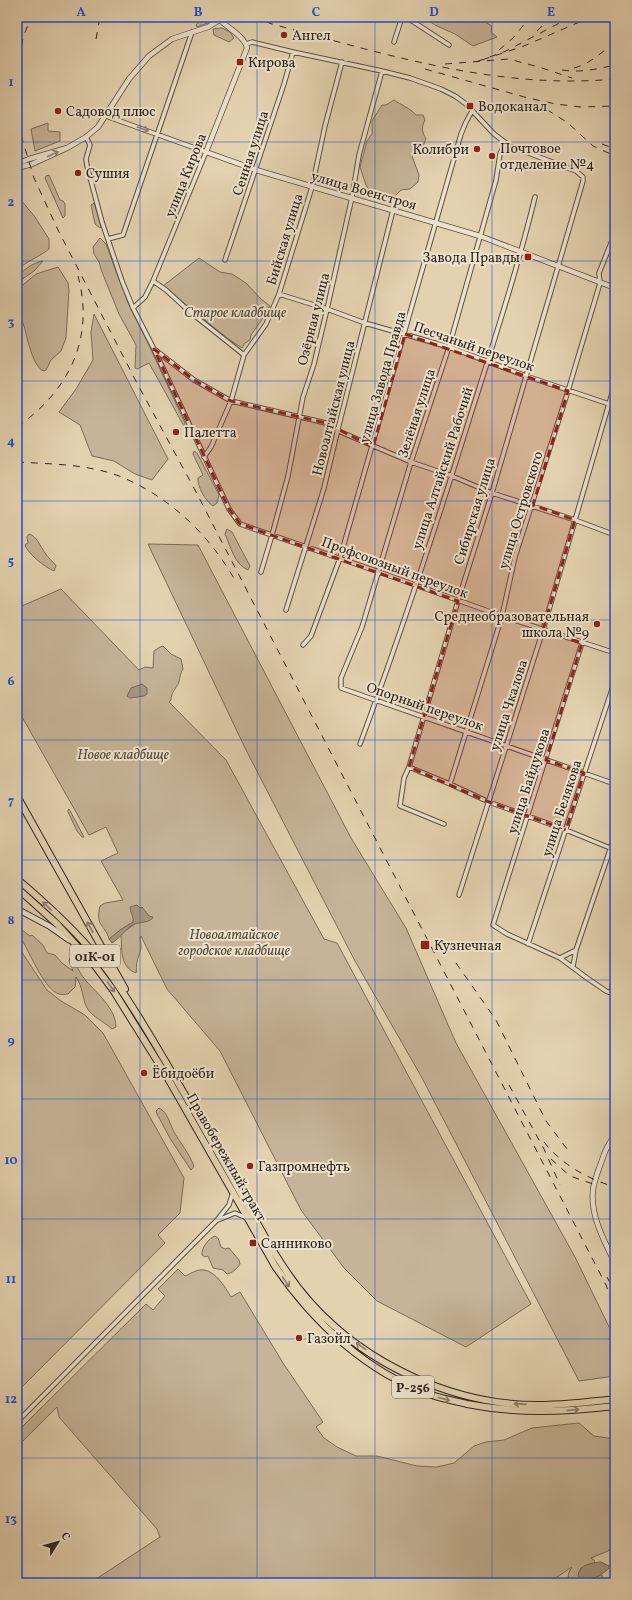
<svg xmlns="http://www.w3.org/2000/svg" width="632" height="1600" viewBox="0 0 632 1600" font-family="Vollkorn,serif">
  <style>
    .green { fill: #c5b497; stroke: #7a6c5a }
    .water { fill: #a6977e; stroke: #776958 }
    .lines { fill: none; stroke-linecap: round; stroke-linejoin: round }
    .minor-casing { stroke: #5d5042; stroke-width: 5.5 }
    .tertiary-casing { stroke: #5d5042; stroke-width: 6 }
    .secondary-casing { stroke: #30241e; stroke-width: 7 }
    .trunk-casing { stroke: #30241e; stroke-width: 8 }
    .minor { stroke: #ede2cc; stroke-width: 3.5 }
    .tertiary { stroke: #ede2cc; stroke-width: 4.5 }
    .secondary { stroke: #ede2cc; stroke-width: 5 }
    .trunk { stroke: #e3d2b0; stroke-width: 6 }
    .rail { stroke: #30241e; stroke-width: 1; stroke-dasharray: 7 7; stroke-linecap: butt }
    .oneway { stroke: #8e8375 }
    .oneway2 { stroke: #8a7b67 }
    .marked { fill: #8f2418; fill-opacity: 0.2; stroke: #8f2418; stroke-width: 3; stroke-dasharray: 8 5; stroke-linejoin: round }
    .grid { fill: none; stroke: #1d4ed8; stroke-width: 1; stroke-opacity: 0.55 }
    .poi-dot { fill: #8f2418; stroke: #ede2cc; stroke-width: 1.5 }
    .labels { text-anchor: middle; stroke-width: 4; stroke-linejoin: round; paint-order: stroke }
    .shield { fill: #ede2cc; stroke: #695d52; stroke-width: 1 }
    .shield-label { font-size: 13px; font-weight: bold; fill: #30241e }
    .poi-label { font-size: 14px; fill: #30241e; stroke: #ede2cc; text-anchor: start }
    .street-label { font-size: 14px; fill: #30241e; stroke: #ede2cc }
    .park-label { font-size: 14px; font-style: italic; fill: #55483c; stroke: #ede2cc }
    .neatline { fill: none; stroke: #1d4ed8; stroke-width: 1.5 }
    .grid-label { font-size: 13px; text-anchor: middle; font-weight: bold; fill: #1d4ed8 }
  </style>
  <rect width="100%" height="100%" fill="#e3d2b0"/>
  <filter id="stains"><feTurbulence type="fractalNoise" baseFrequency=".005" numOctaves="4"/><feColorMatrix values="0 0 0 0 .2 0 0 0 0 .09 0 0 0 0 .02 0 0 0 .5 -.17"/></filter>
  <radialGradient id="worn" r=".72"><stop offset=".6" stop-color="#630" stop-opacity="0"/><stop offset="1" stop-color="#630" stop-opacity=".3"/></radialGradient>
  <path class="green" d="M203,17H213V21L197,27L196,25Z
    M424,17H484L483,21L492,26L491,32L497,37L473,46L455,34L435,25Z
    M222,28L230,32L234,38L229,42L214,35L213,29Z
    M394,100C401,105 410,108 416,115H423L425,120C421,128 422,132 426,139L421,151L415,154L412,156L419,175L418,182L410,189L401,190L393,198L380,196L371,193L366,185L360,167L367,141L372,134V121L382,105H386Z
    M48,123V131L60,132V141L35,151L31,129Z
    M49,175L60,200L63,201L65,204V216L63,218L45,178L46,176Z
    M17,193L21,200L35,217L49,239V249C39,257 27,261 17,270Z
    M94,203L101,226L100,228L95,224L91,205Z
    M100,238L106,244L128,303L147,341L185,423V428L149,363L137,369L135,368L136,345L119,314L102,272L99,262L94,254L93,247Z
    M199,258L220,272L232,274L246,283L261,299L270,306L261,321L251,335L250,340L245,343L242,348L227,338L163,286Z
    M43,261L34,271L17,283V277C25,269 32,263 43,261Z
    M58,267L68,283L69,290L66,338L61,351L51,360L46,370L44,371C33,368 27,337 24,326C23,321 18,317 17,312C16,305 17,297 17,290L36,274Z
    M94,314L168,459L152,480L135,474L114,461L92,456L80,425L59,412L76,389L93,360L91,332Z
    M194,451L197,453L219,495L217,503L213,506C206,502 197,486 198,478L203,475L193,454Z
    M227,529L232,532L250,566L248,570C234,564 231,547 225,534Z
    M29,534C37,536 40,546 45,553C48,558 53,561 56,566L54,571C46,568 27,553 25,545L28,543L27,537Z
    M148,544L198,545L351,838L406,928L456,1043L575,1257L615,1339V1376L579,1381L421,1076L355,961L246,750Z
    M61,589L139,670L145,667L153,668L154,651L160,647L163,646L171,654L181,659L183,669C180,674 180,677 179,682C176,689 171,692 171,700L169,702L226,760L324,939L337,943L531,1304L466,1347L377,1301L344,1268L301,1210L220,1051L167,989L141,936L140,939C143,950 139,952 137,962C136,966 137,969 136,973C119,967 122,947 121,934L135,924L133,922C124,927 117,933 109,939C105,924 95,927 100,906L105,903L123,900L101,861L118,853L106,827L89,835L17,708V608Z
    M69,809L84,837H82L77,831L68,812V810Z
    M22,930L30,936L32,935L43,945L47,953L55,955L62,963L73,971L69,961L70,958C77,964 79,973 86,981C97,993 116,1009 116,1027L112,1029C105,1022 92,1017 87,1008C82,998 83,987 76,977L75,987L68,994C65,994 62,995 59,994C44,990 29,950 20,937V932Z
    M17,945L47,990L61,1001L85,1015L103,1033L184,1178L180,1213L158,1235L165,1243L17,1392Z
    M159,1108C168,1112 170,1125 174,1132C181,1144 189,1153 194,1166L191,1170L171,1140L157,1114L156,1111Z
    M215,1236L218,1238L221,1247L225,1249L229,1248L239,1260L240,1264C237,1269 232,1273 227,1274L223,1270L213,1268L208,1256L205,1257L202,1255C201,1248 209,1238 215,1236Z
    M178,1269L185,1276C190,1274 196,1270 200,1270C214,1268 225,1287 231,1297L240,1292L283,1363L323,1422L316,1427L324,1438L337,1447L356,1456H377L417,1466L437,1467L454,1463L474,1446L486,1442L504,1440L532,1428L579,1423L594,1436L615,1439V1456H613L615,1460V1548L591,1558L594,1560L595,1563L586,1565L580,1569L586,1579L602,1575L603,1581L601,1583H570C567,1576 568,1573 572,1567C564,1572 555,1579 547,1583C539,1585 529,1580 521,1583H90L160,1537L157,1529L59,1417L57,1407L17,1447V1432L146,1304L153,1310L165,1296L158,1289Z"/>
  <path class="water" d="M142,684L147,688V694L144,696L130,698L127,696L131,688Z
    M137,905L140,908L142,907L149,916L153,917L152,919C145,924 138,921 131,926C124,931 119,939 112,943L109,939L120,930L133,922C134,917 130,912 130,907Z
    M601,1562L609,1566V1568C603,1575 587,1584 578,1576C579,1564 592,1563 601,1562Z"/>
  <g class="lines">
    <g class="minor-casing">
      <path id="minor" d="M406,17L449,45
        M394,42L402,17
        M246,44L252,42L293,52L382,71L410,78L441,89L455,96L466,104L494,134L510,146L576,171L583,177V181L492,493L458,601L409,767L404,778L400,806L444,824
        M106,116L206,152L153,281L145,297L133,308
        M86,137L90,145L86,159L87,166L102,222L122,281L133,308L154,349L229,509L240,524L379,572L502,616L615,653
        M505,143L500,154L496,180L449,347L411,462L362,627L341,678V688L615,784
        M108,239L123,235L192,32
        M225,260L284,84L293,52
        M153,281L166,290L190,312L244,355
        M279,294L327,309L365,323L449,347L526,376L615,406
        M154,349L194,380L231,401L326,423L343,433L411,462L452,476L492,493L575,520L615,535
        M204,457L211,447L231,401L244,355L266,324L279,294L312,187L325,126L342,62
        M261,572L272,535L288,476L303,397L314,364L327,309L352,197L359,155L382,71
        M286,610L324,488L338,429L393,210
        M582,643L493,925L507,934L560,958L587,978L606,991L615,995
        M303,645L311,636L340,558L461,134L466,122L472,111
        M360,744C400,636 436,527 470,417C493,344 517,271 535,197
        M409,767L450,784L489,802L566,830L615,850
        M450,784L502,616L515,557L568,391L600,283L599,273L611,243
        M459,895L543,630L615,383
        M528,944L615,680
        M560,958L576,950
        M573,966L576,950L615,835
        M612,994V986L615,980
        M218,1220L235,1213L247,1218
        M17,1422L217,1220L229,1205L233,1192"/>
    </g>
    <g class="tertiary-casing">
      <path id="tertiary" d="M220,20C228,28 245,37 247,48L206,152L256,170L480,236L615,288
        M67,148L86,137L98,127L129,79L149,56L172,39L208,27L224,17
        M17,164L29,159L67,148L32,164L17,168
        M615,1136C608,1143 604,1153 601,1163C598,1171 594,1181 593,1190C590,1215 604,1241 615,1263"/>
    </g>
    <g class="secondary-casing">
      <path id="secondary" d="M17,909L49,926L69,940"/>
    </g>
    <g class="trunk-casing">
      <path id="trunk" d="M17,796L125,989
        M17,879C48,905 77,932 102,963C117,982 130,1003 143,1024C175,1076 205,1130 235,1183C258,1224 279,1267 310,1302C366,1365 454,1405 538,1405C564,1405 590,1402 615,1399
        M17,888L57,924L96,967L113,990L166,1075L275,1266C313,1322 367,1373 432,1395C443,1399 455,1401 467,1404C518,1414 564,1412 615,1406"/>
    </g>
    <use href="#minor" class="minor"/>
    <use href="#tertiary" class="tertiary"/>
    <use href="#secondary" class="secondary"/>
    <use href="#trunk" class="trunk"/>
    <path class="rail" d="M253,17L272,24C385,54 497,90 615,79
      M571,17L506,51L476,62L524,46L591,17
      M537,31L551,17
      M96,39L100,17
      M499,50L513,38L530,17
      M445,64L509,59L542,68L572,78
      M574,68C590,64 602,52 615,42
      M425,69L528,98L556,104L581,107L615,106
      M562,70C581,73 597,69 615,65
      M17,74L23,38L31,17
      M535,102L568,123L593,146L615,156
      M17,122L34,178L58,230L138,385L195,490L606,1285L614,1307
      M602,144L615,149
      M17,427C69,391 95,338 78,276
      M17,462C50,464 87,464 119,476C169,496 210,535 236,582
      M456,963L496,1020L546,1121L567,1149
      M509,1085L544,1149L560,1185
      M544,1142C562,1165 588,1179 615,1187
      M551,1159L570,1176L596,1185
      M607,1277L615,1292"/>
  </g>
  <defs><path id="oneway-shaft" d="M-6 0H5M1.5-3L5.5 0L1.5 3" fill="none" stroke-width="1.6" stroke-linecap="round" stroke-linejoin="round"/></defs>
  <g class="oneway">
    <use href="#oneway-shaft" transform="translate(143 129) rotate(19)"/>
    <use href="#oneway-shaft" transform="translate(53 154) rotate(-25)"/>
  </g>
  <g class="oneway2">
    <use href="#oneway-shaft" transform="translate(47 906) rotate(-136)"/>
    <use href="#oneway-shaft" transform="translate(90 927) rotate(-119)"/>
    <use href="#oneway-shaft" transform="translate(111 987) rotate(54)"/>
    <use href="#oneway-shaft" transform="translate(286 1282) rotate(56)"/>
    <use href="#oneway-shaft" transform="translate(361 1346) rotate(-144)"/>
    <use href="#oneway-shaft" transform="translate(444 1399) rotate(15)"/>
    <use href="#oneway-shaft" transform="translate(520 1404) rotate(-176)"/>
    <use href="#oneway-shaft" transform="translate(573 1410) rotate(-5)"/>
  </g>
  <path class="marked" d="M405,334L568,391L533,505L575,520L543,630L582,643L546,760L584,773L566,830L489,802L409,767L458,601L240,524L229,509L154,349L194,380L231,401L326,423L373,447Z"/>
  <path class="grid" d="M140,17V1583M257,17V1583M375,17V1583M492,17V1583M17,142H615M17,261H615M17,381H615M17,501H615M17,620H615M17,740H615M17,860H615M17,980H615M17,1099H615M17,1219H615M17,1339H615M17,1458H615"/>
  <g class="poi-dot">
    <circle cx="284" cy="35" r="4"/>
    <rect x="236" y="58" width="8" height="8" rx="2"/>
    <rect x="466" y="102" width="8" height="8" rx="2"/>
    <circle cx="58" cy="111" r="4"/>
    <circle cx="477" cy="149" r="4"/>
    <circle cx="492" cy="156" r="4"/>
    <circle cx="78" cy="173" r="4"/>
    <rect x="524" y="253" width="8" height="8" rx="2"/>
    <circle cx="176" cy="432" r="4"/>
    <circle cx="597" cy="624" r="4"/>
    <rect x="420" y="940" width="10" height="10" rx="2"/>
    <circle cx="144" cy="1073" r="4"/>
    <circle cx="250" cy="1166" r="4"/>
    <rect x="249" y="1239" width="8" height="8" rx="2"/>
    <circle cx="299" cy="1338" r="4"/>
  </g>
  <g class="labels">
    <g class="shield">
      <rect x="70" y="945" width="50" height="22" rx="3"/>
      <rect x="392" y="1376" width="42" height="22" rx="3"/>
    </g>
    <g class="shield-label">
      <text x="95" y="961">01К-01</text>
      <text x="413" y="1392">Р-256</text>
    </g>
    <g class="poi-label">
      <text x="292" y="40">Ангел</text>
      <text x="248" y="67">Кирова</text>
      <text x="478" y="111">Водоканал</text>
      <text x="66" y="116">Садовод плюс</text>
      <text x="500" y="153">Почтовое<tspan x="500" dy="16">отделение №4</tspan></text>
      <text x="469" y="154" text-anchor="end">Колибри</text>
      <text x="86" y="178">Сушия</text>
      <text x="520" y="262" text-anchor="end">Завода Правды</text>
      <text x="184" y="437">Палетта</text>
      <text x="589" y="621" text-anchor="end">Среднеобразовательная<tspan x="589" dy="16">школа №9</tspan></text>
      <text x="434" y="950">Кузнечная</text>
      <text x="152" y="1078">Ёбидоёби</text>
      <text x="258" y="1171">Газпромнефть</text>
      <text x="261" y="1248">Санниково</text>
      <text x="307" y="1343">Газойл</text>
    </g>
    <g class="street-label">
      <text transform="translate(250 153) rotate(-72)" y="5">Сенная улица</text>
      <text transform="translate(185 175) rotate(-68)" y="5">улица Кирова</text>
      <text transform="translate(364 190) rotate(16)" y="5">улица Военстроя</text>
      <text transform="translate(284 239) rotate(-73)" y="5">Бийская улица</text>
      <text transform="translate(313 319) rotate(-76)" y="5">Озёрная улица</text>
      <text transform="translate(474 346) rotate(19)" y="5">Песчаный переулок</text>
      <text transform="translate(382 377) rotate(-74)" y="5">улица Завода Правда</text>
      <text transform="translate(333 408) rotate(-76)" y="5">Новоалтайская улица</text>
      <text transform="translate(416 413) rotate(-72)" y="5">Зелёная улица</text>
      <text transform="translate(442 468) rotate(-72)" y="5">улица Алтайский Рабочий</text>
      <text transform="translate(520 510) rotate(-73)" y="5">улица Островского</text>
      <text transform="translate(474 511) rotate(-73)" y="5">Сибирская улица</text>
      <text transform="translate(395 567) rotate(20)" y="5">Профсоюзный переулок</text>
      <text transform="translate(508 705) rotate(-72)" y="5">улица Чкалова</text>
      <text transform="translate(425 706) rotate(19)" y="5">Опорный переулок</text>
      <text transform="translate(528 781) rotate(-72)" y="5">улица Байдукова</text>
      <text transform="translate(561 808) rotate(-72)" y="5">улица Белякова</text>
      <text transform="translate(227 1157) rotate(60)" y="5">Правобережный тракт</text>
    </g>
    <g class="park-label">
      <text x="235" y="317">Старое кладбище</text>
      <text x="123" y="759">Новое кладбище</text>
      <text x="234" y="939">Новоалтайское<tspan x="234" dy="16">городское кладбище</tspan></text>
    </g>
  </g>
  <rect width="632" height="1600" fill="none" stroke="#e3d2b0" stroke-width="44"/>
  <g transform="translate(58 1542) rotate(53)" stroke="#ede2cc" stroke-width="3" paint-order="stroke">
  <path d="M0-3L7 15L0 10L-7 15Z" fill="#30241e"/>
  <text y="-6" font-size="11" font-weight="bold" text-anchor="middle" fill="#30241e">С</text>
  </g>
  <rect x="22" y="22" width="588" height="1556" class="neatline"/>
  <g class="grid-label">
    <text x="81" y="16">A</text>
    <text x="198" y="16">B</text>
    <text x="316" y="16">C</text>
    <text x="434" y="16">D</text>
    <text x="551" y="16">E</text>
    <text x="11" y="86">1</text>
    <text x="11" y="206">2</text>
    <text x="11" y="326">3</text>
    <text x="11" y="445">4</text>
    <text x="11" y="565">5</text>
    <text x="11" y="685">6</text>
    <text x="11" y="805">7</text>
    <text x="11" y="924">8</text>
    <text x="11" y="1044">9</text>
    <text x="11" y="1164">10</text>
    <text x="11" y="1283">11</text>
    <text x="11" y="1403">12</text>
    <text x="11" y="1523">13</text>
  </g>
  <rect width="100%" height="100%" filter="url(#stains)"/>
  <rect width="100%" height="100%" fill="url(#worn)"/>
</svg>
